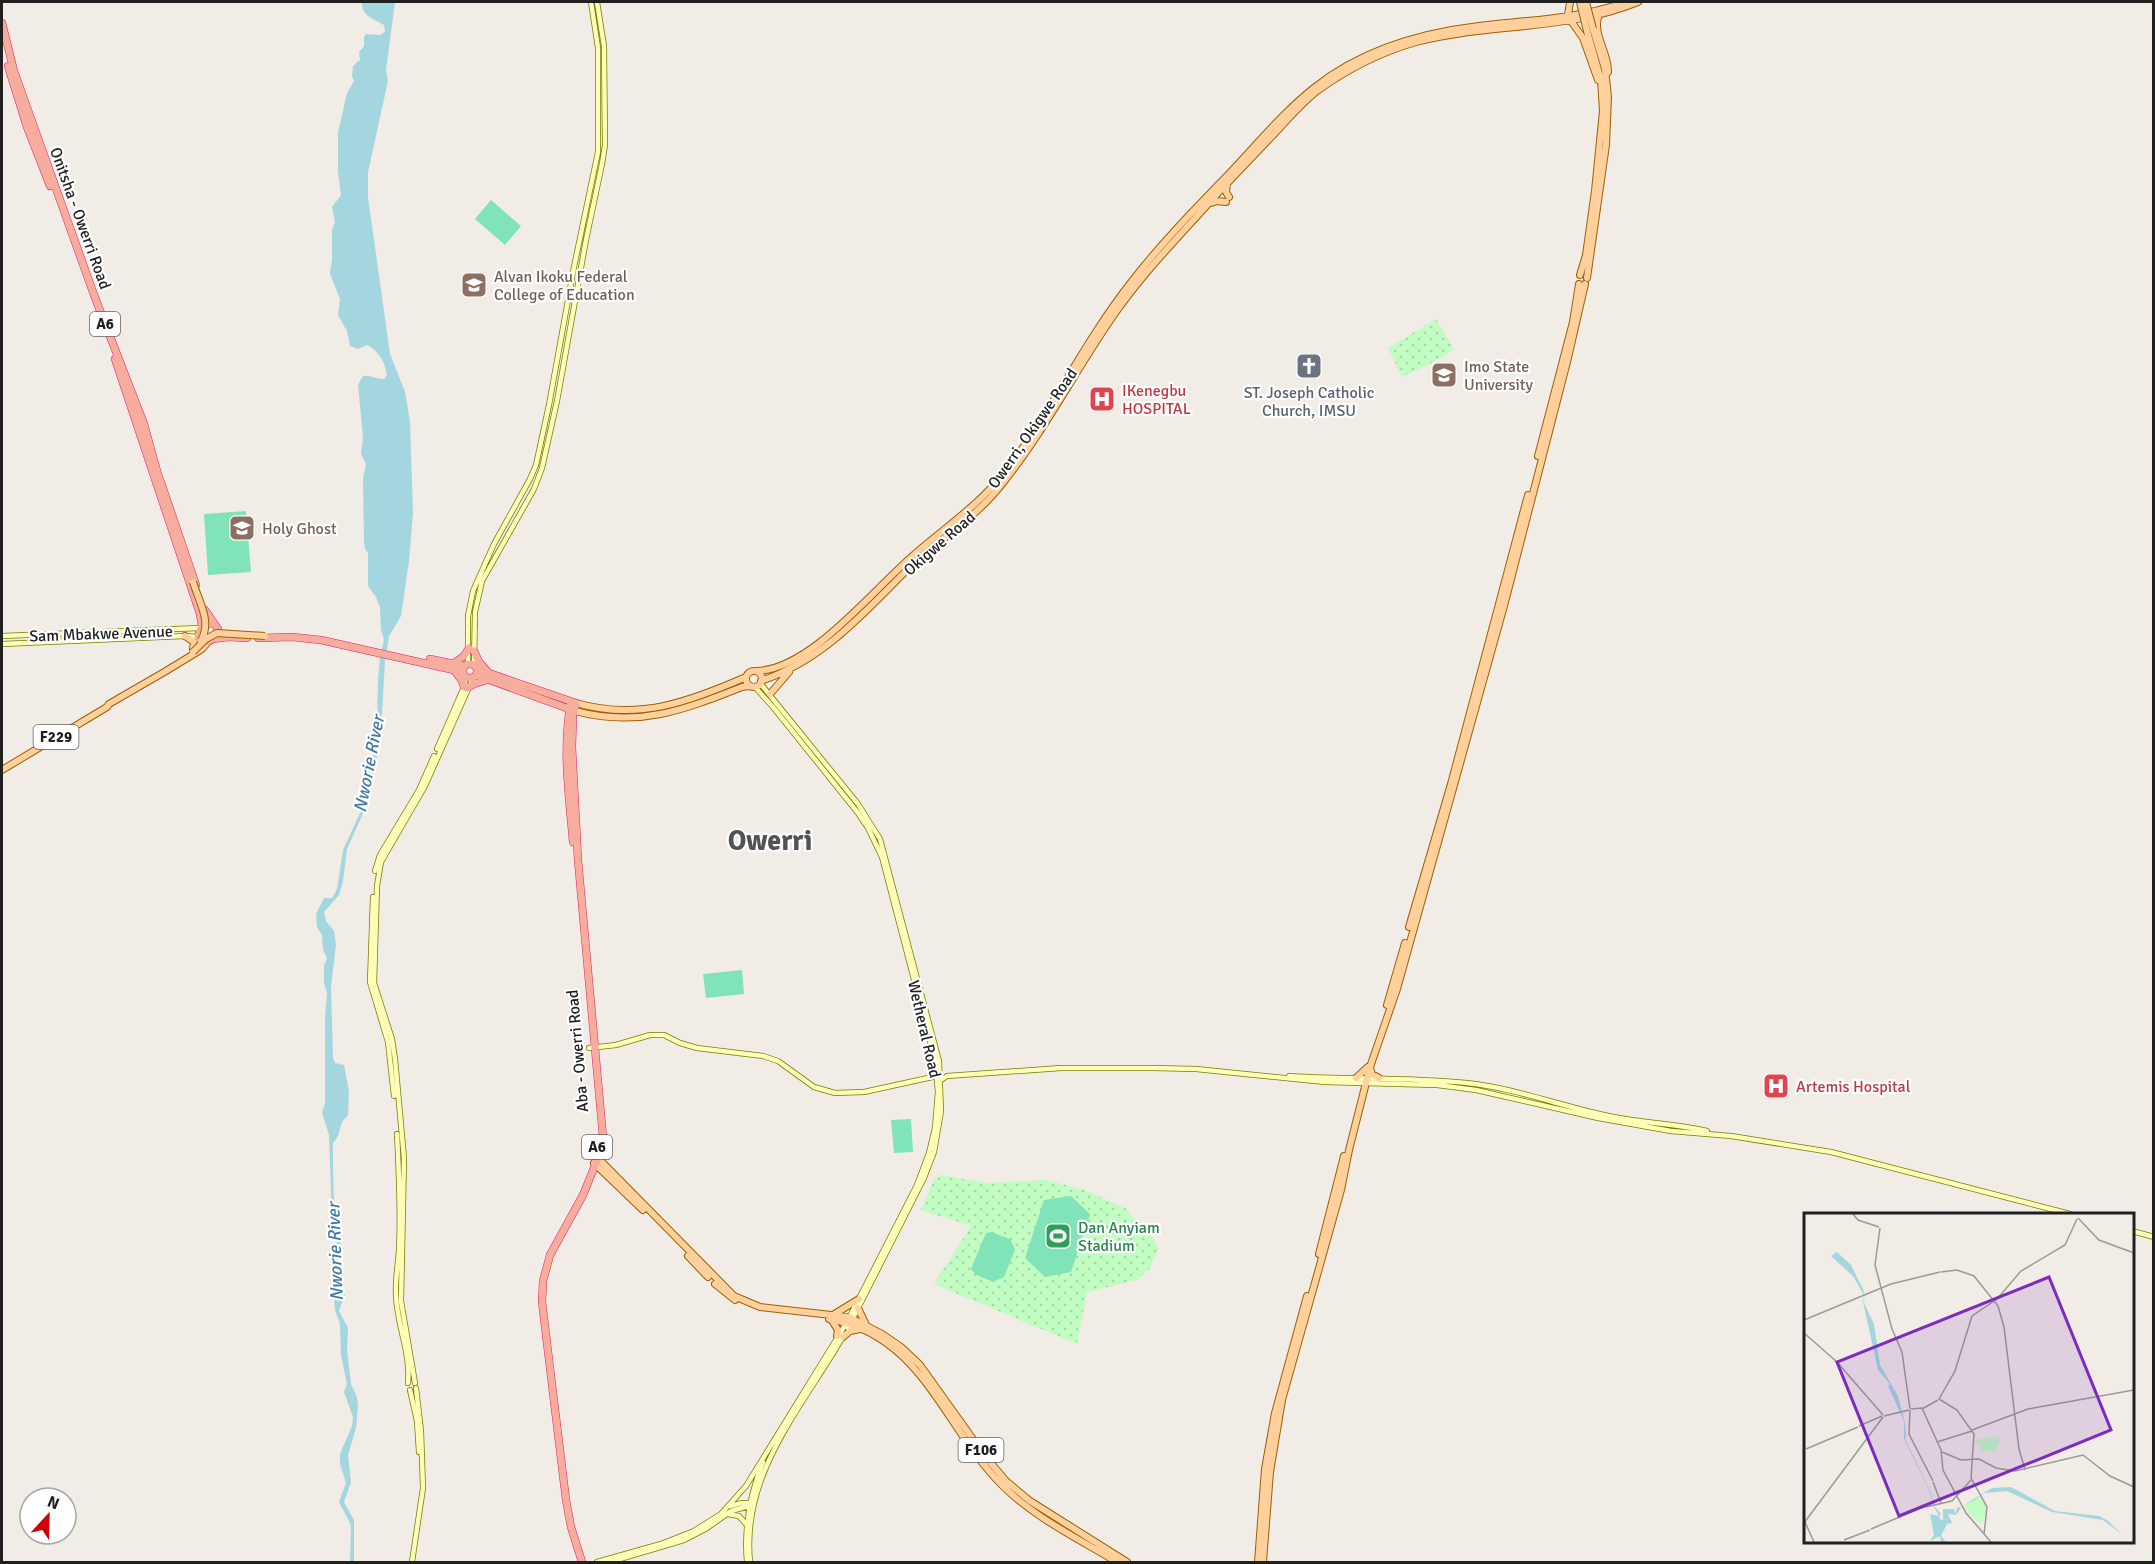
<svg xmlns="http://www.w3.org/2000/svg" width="2155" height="1564" viewBox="0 0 2155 1564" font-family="Signika,sans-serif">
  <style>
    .park { fill: url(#park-dots) }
    .pitch { fill: #80e4b8 }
    .water { fill: #a4d6e0 }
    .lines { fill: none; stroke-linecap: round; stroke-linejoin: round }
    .secondary-casing { stroke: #757d00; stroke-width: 6 }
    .primary-casing { stroke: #9b6100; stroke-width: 8 }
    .trunk-casing { stroke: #e51d6a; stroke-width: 8 }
    .secondary { stroke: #fdfdb7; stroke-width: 4.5 }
    .primary { stroke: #ffd09c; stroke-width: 6 }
    .trunk { stroke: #f6ad9e; stroke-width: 7 }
    .primary-bridge-casing { stroke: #9b6100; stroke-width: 8; stroke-linecap: butt }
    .primary-bridge { stroke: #ffd09c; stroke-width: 6 }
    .labels { text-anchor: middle; stroke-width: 4.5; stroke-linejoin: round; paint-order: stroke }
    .shield { fill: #fff; stroke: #636363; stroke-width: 1.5 }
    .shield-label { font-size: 15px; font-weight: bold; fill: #202020 }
    .street-label { font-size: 16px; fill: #202020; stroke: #fff }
    .education-label { font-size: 16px; fill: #785e54; stroke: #fff; text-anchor: start }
    .health-label { font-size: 16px; fill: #be3a42; stroke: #fff; text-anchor: start }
    .worship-label { font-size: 16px; fill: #5b616d; stroke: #fff }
    .leisure-label { font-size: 16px; fill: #27864d; stroke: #fff; text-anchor: start }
    .water-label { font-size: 18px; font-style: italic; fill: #4178a5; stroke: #fff }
    .town-label { font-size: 28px; font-weight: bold; fill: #535353; stroke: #fff }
    .inset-road { fill: none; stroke: #9d9a96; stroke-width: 1.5 }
    .view { fill: #7b2cbf; fill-opacity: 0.15; stroke: #7b2cbf; stroke-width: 3 }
    .inset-edge { fill: none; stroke: #202020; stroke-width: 3 }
  </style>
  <defs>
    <pattern id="park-dots" width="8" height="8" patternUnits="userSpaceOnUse" patternTransform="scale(1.5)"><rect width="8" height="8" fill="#c1fcc3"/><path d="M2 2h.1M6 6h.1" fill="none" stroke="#a6d8a7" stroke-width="1.8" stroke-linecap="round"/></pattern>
  </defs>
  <rect width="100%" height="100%" fill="#f1ece5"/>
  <path class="park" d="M1436,319L1454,349L1430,364L1402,377L1388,348Z
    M941,1175L987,1183L1046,1180L1082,1189L1129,1210L1128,1213L1153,1238L1158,1250L1150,1268L1137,1280L1087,1292L1077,1344L934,1284L971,1226L921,1210L935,1177Z"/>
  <path class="pitch" d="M491,200L521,226L505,245L475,219Z
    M246,511L251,572L208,575L204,514Z
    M742,970L744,994L706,998L703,974Z
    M911,1119L913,1152L894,1153L891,1120Z
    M1071,1196L1090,1214L1071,1272L1045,1277L1025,1258L1044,1200Z
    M991,1232L1010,1239L1015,1250L1004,1277L993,1282L975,1274L971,1269L986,1233Z"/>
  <path class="water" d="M362,2H395L386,70L388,81L368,172V197L390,354L405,392L410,422L413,513L409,561L401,616L389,636L385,661L381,731L375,770L365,809L347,849L343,881L339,895L324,912L326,921L334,931L336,944L331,987L333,1057L335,1063L344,1065L349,1091L348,1115L342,1122L338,1136L333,1143C333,1162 332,1221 341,1234L339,1264L345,1294L339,1311L348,1328L347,1350L351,1384L357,1397L358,1406L356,1428L348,1455L351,1482L344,1502L354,1520V1562H350L351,1525L339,1502L346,1483L340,1464V1454L352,1426L353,1417L344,1392L347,1384L341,1355L340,1324L335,1310L334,1297V1265L337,1244L332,1219L329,1135L322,1113L325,1103V1018L327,993L324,983V965L327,958L323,950L322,935L317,927L316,914L324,898H332L337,889L343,850L361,811L365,783L372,763L377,728L378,680L380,657L384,640L381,630L380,607L376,597L368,586V553L365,549L364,541L363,479L366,464L361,454L363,438L358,385L363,376C370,375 376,379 384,379L387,375C385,362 379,351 367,345L358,349L350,346L347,331L338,315L340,299L330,274L332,259V230L335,222L332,207L341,195L338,171V133L347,93L354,81L352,76L353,66L360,60L359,52L364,46V37L366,34L381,35L385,31L384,25C374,19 361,16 362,2Z"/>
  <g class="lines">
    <g class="secondary-casing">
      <path id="secondary" d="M2,636L200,628
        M2,644L185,636L198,637
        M468,664V616L473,591L494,544L530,479L536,465L549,405L574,267L598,152V48L591,2
        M474,664L475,612L482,581L534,489L542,468L557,401L586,240L602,164L605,145L604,46L597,2
        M760,683L858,804L880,839L939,1061L941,1111L934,1152L924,1178L848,1328
        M437,749L464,687L466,677
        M375,871L380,855L419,790L434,756
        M373,897L370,982L388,1042L394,1096
        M589,1048L616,1045L650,1035H664L680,1043L697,1048L763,1056L778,1061L814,1087L835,1093L864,1092L937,1076
        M1289,1076C1348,1080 1407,1077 1467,1083C1514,1088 1558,1105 1604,1115C1638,1123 1673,1123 1707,1131
        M941,1080L947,1076L1061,1068H1152L1196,1069L1325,1082L1437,1085L1476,1090L1598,1118L1671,1131L1731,1136L1831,1152L2070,1214
        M397,1134C399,1172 401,1211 399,1250C398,1265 395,1281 396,1296C397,1325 411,1354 408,1383
        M2132,1231L2154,1237
        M415,1383L401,1301L404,1158L395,1059L392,1039L374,983L377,886L381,862L425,786L473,678
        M410,1390L417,1421L419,1452
        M730,1506L742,1503H751
        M728,1514L739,1516L746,1524
        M412,1562L423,1488L421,1431L416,1388
        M597,1562L661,1544L694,1531L721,1514L746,1486L847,1322L917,1185L929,1153L935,1128L938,1092L935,1060L882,857L868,828L858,813L773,707L754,686
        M610,1562L684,1540L707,1528L731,1511L753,1505
        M747,1562C744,1528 750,1494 763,1462
        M750,1562C741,1473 802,1408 844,1335"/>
    </g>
    <g class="primary-casing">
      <path id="primary" d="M1568,15L1570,2
        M1599,15C1591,32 1609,54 1608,72
        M1571,21L1583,38L1598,80
        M1227,184L1226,192L1229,197
        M1211,203L1217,201L1226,202
        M1580,275L1586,255L1595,191L1603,111L1601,80L1587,31
        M1587,278L1606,145L1608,97L1605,69L1593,29
        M1538,456L1573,322L1579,284
        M185,636L194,642L193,649
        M757,671C812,669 875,587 916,553C946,527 980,504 1005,472C1051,413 1083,344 1129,285C1158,247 1192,212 1225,178C1254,148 1281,114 1314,88C1361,50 1420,33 1479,26C1528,20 1579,19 1626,2
        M746 679a8 8 0 1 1 16 0a8 8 0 1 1-16 0Z
        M761,681C821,661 860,617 903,574C935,542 975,519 1002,484C1043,433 1074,373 1111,319C1143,272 1179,237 1216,195C1236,174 1256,153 1276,132C1289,118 1302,103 1317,91C1346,70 1381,52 1416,42C1489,23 1567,31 1638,2
        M770,694L789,672
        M576,703C638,721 689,702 746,677
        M575,711C638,728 684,710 742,687L750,686
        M2,770L107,707L109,704L166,671L202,649L208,642
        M1409,927L1451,784L1528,495
        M1387,1005L1405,943
        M1370,1068L1372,1074L1379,1078
        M1356,1078L1368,1067
        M596,1156L734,1296L760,1307L849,1317L882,1334L901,1347L920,1365L985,1456L1006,1481L1030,1501L1127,1562
        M594,1163L643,1210
        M1319,1254L1344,1156
        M688,1256L708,1277
        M715,1284L735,1300
        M858,1308L866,1325
        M833,1315L859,1299
        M829,1319C923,1335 943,1427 1003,1486C1035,1518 1079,1539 1117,1562
        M831,1319L838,1330L837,1336
        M843,1337L850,1331L860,1329
        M1258,1562L1265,1469L1275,1413L1307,1296
        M1263,1562L1270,1472L1282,1400L1341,1190L1349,1150L1370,1067L1397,989L1504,606L1567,362L1585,284"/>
    </g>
    <g class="trunk-casing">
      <path id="trunk" d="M2,23L14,71L94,295L144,424L157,471L196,585
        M8,66L27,127L50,186
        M115,359L200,614L202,626
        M205,610L218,629C216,638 211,643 202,641L198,637C200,628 202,624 212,623
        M258,638L292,637L321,640L463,672
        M213,639L228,637L247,638
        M474,651L479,662L488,672
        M430,659L464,666
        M463 671a7 7 0 1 1 14 0a7 7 0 1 1-14 0Z
        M453,664L464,656L469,648
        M477,669L576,703L573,715L572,747L578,860L603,1137L598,1158L583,1195L550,1255L543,1281L542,1302L566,1500L571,1527L582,1562
        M454,670L462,681L464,687
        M476,675L572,710
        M467,688L474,684L487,680
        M571,702C562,747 569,796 573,842"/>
    </g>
    <use href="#secondary" class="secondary"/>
    <use href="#primary" class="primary"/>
    <use href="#trunk" class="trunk"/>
    <g class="primary-bridge-casing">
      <path id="primary-bridge" d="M1580,2L1587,31
        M1586,2L1593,29
        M193,582C199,602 212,621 201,641
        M193,652L206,639L217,633L265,636"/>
    </g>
    <use href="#primary-bridge" class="primary-bridge"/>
  </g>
  <defs>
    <g id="university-square" transform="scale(1.35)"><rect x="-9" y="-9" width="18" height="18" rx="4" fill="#8d6e63" stroke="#fff"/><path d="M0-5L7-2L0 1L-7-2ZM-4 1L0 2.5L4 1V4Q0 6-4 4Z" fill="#fff"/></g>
    <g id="church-square" transform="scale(1.35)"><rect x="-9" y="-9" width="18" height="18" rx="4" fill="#6b7280" stroke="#fff"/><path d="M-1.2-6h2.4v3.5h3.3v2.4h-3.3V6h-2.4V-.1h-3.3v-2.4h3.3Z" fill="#fff"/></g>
    <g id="hospital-square" transform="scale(1.35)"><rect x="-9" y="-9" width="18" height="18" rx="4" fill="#e0444e" stroke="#fff"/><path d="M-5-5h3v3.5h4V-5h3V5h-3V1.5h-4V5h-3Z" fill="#fff"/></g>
    <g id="stadium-square" transform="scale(1.35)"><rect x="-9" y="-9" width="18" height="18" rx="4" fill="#2e9e5b" stroke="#fff"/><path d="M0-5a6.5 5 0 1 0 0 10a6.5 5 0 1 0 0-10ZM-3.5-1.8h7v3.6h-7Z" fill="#fff"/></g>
  </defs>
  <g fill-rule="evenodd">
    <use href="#university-square" x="474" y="285"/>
    <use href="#church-square" x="1309" y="366"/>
    <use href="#university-square" x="1444" y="375"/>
    <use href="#hospital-square" x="1102" y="399"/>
    <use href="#university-square" x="242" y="528"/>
    <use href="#hospital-square" x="1776" y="1086"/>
    <use href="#stadium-square" x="1058" y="1236"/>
  </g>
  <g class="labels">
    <g class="shield">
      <rect x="90" y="312" width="30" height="24" rx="4.5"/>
      <rect x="33.5" y="725" width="45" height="24" rx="4.5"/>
      <rect x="582" y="1135" width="30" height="24" rx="4.5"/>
      <rect x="958.5" y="1438" width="45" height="24" rx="4.5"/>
    </g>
    <g class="shield-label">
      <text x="105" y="329">A6</text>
      <text x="56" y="742">F229</text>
      <text x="597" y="1152">A6</text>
      <text x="981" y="1455">F106</text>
    </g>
    <g class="street-label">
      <text transform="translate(81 218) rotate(70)" y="6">Onitsha - Owerri Road</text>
      <text transform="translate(1032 428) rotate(-55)" y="6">Owerri, Okigwe Road</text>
      <text transform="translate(939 543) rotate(-41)" y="6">Okigwe Road</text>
      <text transform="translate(101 633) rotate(-2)" y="6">Sam Mbakwe Avenue</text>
      <text transform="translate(925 1029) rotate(77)" y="6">Wetheral Road</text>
      <text transform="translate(577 1051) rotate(-95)" y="6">Aba - Owerri Road</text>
    </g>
    <g class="education-label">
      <text x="494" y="282">Alvan Ikoku Federal<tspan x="494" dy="18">College of Education</tspan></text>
      <text x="1464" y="372">Imo State<tspan x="1464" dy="18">University</tspan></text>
      <text x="262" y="534">Holy Ghost</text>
    </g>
    <g class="health-label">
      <text x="1122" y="396">IKenegbu<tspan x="1122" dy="18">HOSPITAL</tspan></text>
      <text x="1796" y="1092">Artemis Hospital</text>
    </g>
    <g class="worship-label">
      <text x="1309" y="398">ST. Joseph Catholic<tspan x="1309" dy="18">Church, IMSU</tspan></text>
    </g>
    <g class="leisure-label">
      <text x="1078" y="1233">Dan Anyiam<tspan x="1078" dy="18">Stadium</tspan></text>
    </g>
    <g class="water-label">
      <text transform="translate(369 764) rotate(-79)" y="6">Nworie River</text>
      <text transform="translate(335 1252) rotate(-92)" y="6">Nworie River</text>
    </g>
    <g class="town-label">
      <text x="770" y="850">Owerri</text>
    </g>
  </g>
  <g transform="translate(1804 1213)">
    <rect width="330" height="330" fill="#f1ece5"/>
    <path d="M192,223L196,226L192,238H176L177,231H172V227ZM175,283L182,292L181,304L176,311L159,293Z" fill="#c1fcc3"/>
    <path d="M33,39L47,52L59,76L61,85L59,88L70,111L76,152L94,183L101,210L102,224L101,226L124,273L130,290L131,294L137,301L135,305L139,308V296H150L151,301L153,295L155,294L157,295L152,302L144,301L148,310L143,311L137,323L142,329H137L136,323L126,328L130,322L126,301L135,303L130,294L124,274L100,226V208L84,173L86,171L74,157L59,89L58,88L61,84L49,63L27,43ZM207,274L251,298L295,303L303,307L319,322L299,307L248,299L203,278L181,280L169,288L160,292L188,275Z" fill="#a4d6e0"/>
    <path class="inset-road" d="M49,1L54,7L75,14M274,5L295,27L330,40M76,15L71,52L88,116L98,139L106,196M137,59L153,57L170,63L194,93L200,114M0,107L87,71L136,59M200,114L215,236L221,257M0,120L33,149L79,202M135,186L151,158L168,103L193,86L217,58L261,32L273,6M135,186L153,197L170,221L167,265L183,294L180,322M107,196L118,195L137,237L139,257L162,300L187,329M118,196L134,187M106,197L105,221L129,268M80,203L105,197M55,213L78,203M168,217L224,196L330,177M133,229L168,218M2,236L54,214M138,239L157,247L175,246L192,255L211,258L279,242L306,263L330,274M129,269L137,290M1,309L10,329M0,310L79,204M67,316L117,295L148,288L167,267M40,327L66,317"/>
    <path class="view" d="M245,64L307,217L95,303L33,149Z"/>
    <rect width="330" height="330" class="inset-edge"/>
  </g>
  <rect width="2155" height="1564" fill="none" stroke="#202020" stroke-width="6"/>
  <g transform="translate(48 1516) rotate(22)"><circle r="28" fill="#ffffff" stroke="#a6a6a6" stroke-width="1.5"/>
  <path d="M0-4.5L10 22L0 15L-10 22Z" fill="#cf000a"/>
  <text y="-9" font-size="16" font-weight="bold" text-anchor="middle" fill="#202020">N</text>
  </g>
</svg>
